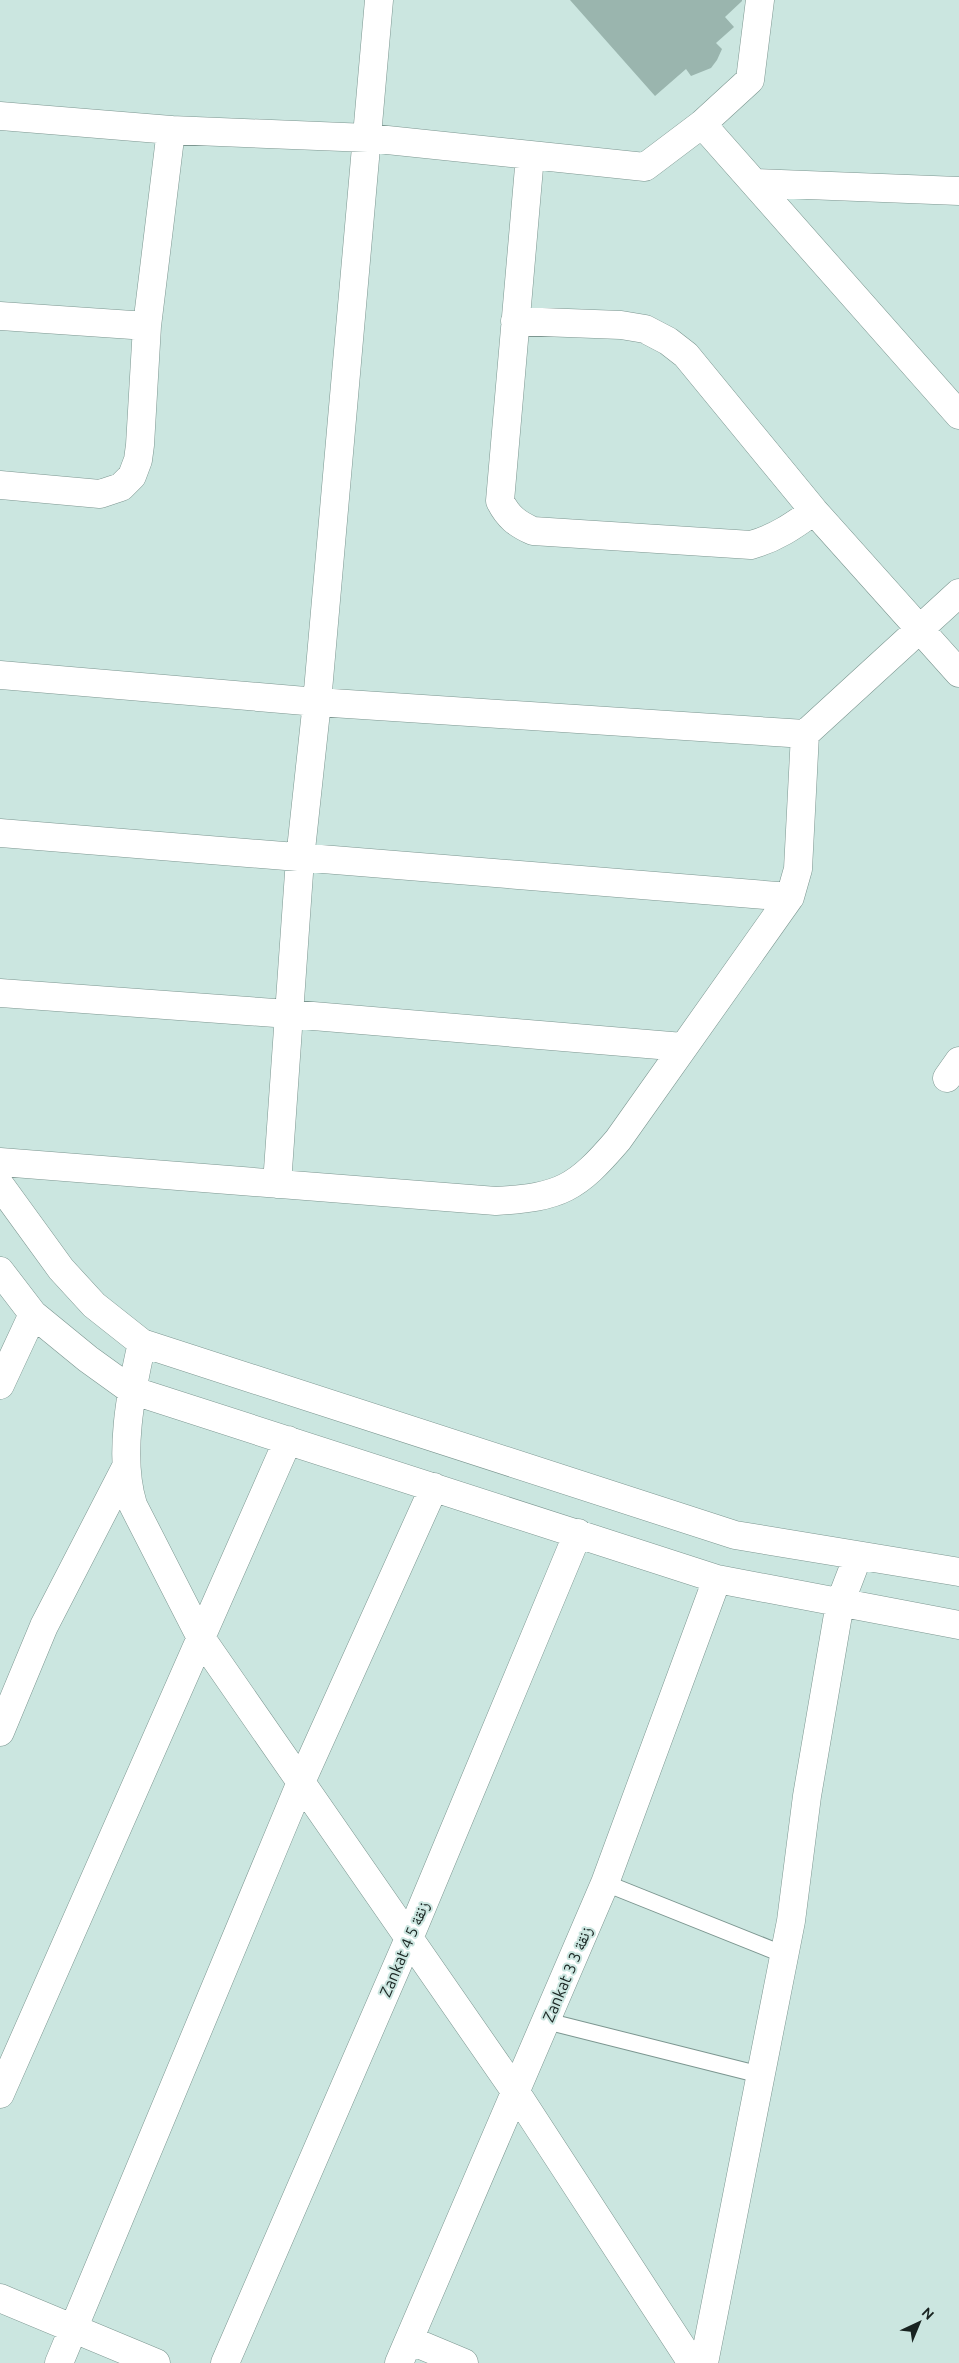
<svg xmlns="http://www.w3.org/2000/svg" width="959" height="2363" viewBox="0 0 959 2363" font-family="Ubuntu,'Noto Naskh Arabic',sans-serif">
  <style>
    .building { fill: #9ab5ae }
    .lines { fill: none; stroke-linecap: round; stroke-linejoin: round }
    .lane-casing { stroke: #7c9690; stroke-width: 18 }
    .street-casing { stroke: #7c9690; stroke-width: 29 }
    .lane { stroke: #fff; stroke-width: 16 }
    .street { stroke: #fff; stroke-width: 28 }
    .labels { text-anchor: middle; stroke-width: 4; stroke-linejoin: round; paint-order: stroke }
    .street-label { font-size: 16px; fill: #182320; stroke: #cbe6e0 }
  </style>
  <rect width="100%" height="100%" fill="#cbe6e0"/>
  <path class="building" d="M570,0H742V1L725,17L734,27L716,43L722,49L717,60L711,68L691,76L686,69L655,96Z"/>
  <g class="lines">
    <g class="lane-casing">
      <path id="lane" d="M605,1883L785,1955
        M546,2021L761,2075"/>
    </g>
    <g class="street-casing">
      <path id="street" d="M0,116L171,130L368,138L645,167L702,124L750,80L760,0
        M702,124L959,415
        M530,156L500,501C508,517 517,524 533,531L751,545C776,538 793,526 814,511
        M755,183L959,191
        M0,316L147,326
        M515,321L621,325L645,329L668,341L686,355L814,511L959,673
        M0,485L100,494L121,487L132,476L138,460L140,445L147,326L171,130
        M0,675L317,702L805,734
        M0,833L790,897
        M0,993L289,1014L683,1047
        M947,1078L959,1061
        M0,1162L496,1201C561,1197 576,1189 618,1140L790,897L798,869L805,734L959,593
        M277,1184L300,859L317,702L379,0
        M0,1185L61,1269L94,1305L142,1343L735,1535L959,1572
        M0,1271L33,1314L88,1359L131,1390L717,1579L959,1625
        M142,1343C131,1391 118,1457 133,1505L201,1638L515,2091L692,2363
        M0,1385L33,1314
        M0,1732L44,1626L126,1467
        M0,2094L288,1440
        M0,2298L156,2363
        M409,2340L464,2363
        M59,2363L301,1782L434,1487
        M225,2363L410,1936L578,1533
        M399,2363L605,1883L717,1579
        M704,2363L791,1921L807,1796L840,1603L858,1556"/>
    </g>
    <use href="#lane" class="lane"/>
    <use href="#street" class="street"/>
  </g>
  <g class="labels">
    <g class="street-label">
      <text transform="translate(404 1949) rotate(-67)" y="6">Zankat 4 زنقة 5</text>
      <text transform="translate(567 1974) rotate(-67)" y="6">Zankat 3 زنقة 3</text>
    </g>
  </g>
  <g transform="translate(919 2323) rotate(44)" stroke="#cbe6e0" stroke-width="4" paint-order="stroke">
  <path d="M0-4L9 19L0 12L-9 19Z" fill="#182320"/>
  <text y="-8" font-size="14" font-weight="bold" text-anchor="middle" fill="#182320">N</text>
  </g>
</svg>
